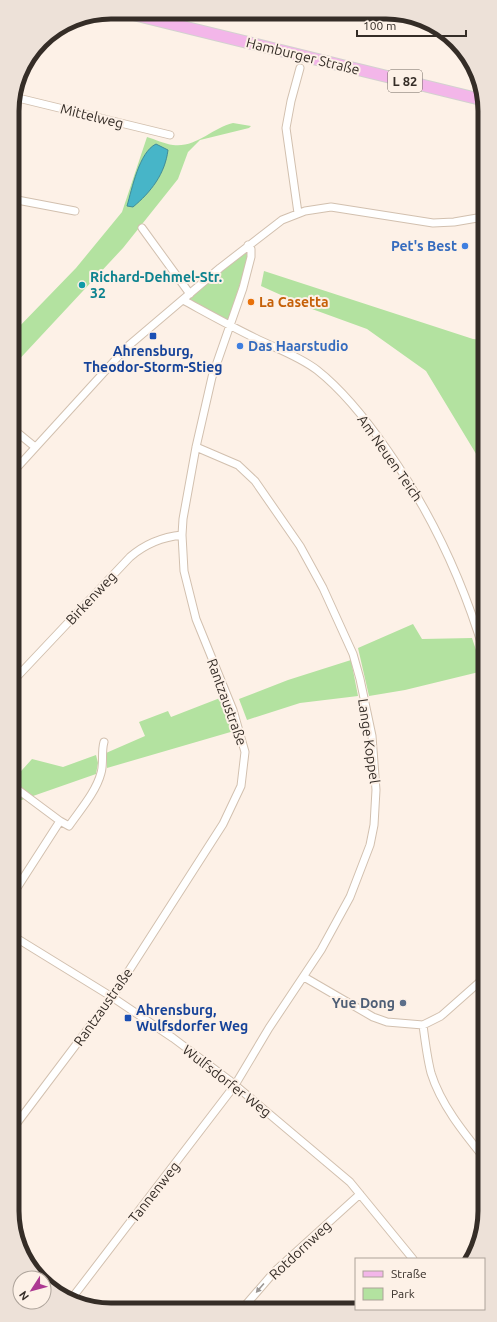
<svg xmlns="http://www.w3.org/2000/svg" width="497" height="1322" viewBox="0 0 497 1322" font-family="Ubuntu,sans-serif">
  <style>
    .green { fill: #b3e2a0 }
    .water { fill: #47b5c8; stroke: #428c98 }
    .lines { fill: none; stroke-linecap: round; stroke-linejoin: round }
    .minor-casing { stroke: #d2c0af; stroke-width: 9 }
    .primary-casing { stroke: #d3d1cf; stroke-width: 13 }
    .minor { stroke: #fff; stroke-width: 7 }
    .primary { stroke: #f3b6e9; stroke-width: 11 }
    .oneway { fill: #9a9693 }
    .shop-dot { fill: #3f7fe0; stroke: #fdf1e7; stroke-width: 1.5 }
    .culture-dot { fill: #0f9aa8; stroke: #fdf1e7; stroke-width: 1.5 }
    .food-dot { fill: #e8710a; stroke: #fdf1e7; stroke-width: 1.5 }
    .transit-dot { fill: #1a4fb4; stroke: #fdf1e7; stroke-width: 1.5 }
    .service-dot { fill: #5c6f8a; stroke: #fdf1e7; stroke-width: 1.5 }
    .labels { text-anchor: middle; stroke-width: 4; stroke-linejoin: round; paint-order: stroke }
    .shield { fill: #fdf1e7; stroke: #716861; stroke-width: 1 }
    .shield-label { font-size: 13px; font-weight: bold; fill: #352d27 }
    .street-label { font-size: 14px; fill: #352d27; stroke: #fdf1e7 }
    .shop-label { font-size: 14px; font-weight: bold; fill: #366cbe; stroke: #fdf1e7; text-anchor: end }
    .culture-label { font-size: 14px; font-weight: bold; fill: #0d838f; stroke: #fdf1e7; text-anchor: start }
    .food-label { font-size: 14px; font-weight: bold; fill: #c56008; stroke: #fdf1e7; text-anchor: start }
    .transit-label { font-size: 14px; font-weight: bold; fill: #164399; stroke: #fdf1e7 }
    .service-label { font-size: 14px; font-weight: bold; fill: #4e5e75; stroke: #fdf1e7; text-anchor: end }
    .rim { fill: none; stroke: #352d27; stroke-width: 5 }
  </style>
  <rect width="100%" height="100%" fill="#fdf1e7"/>
  <path class="green" d="M233,123L251,126L249,128L200,140L188,152L178,179L123,248L13,366V333L76,268L122,212L147,137C155,139 164,144 173,145C196,148 212,128 233,123Z
    M247,248L250,253L228,321L188,300Z
    M264,271L473,339L483,340L484,467L426,371L367,329L312,309L261,286Z
    M413,624L422,639L472,638L483,671L405,690L369,696L358,648Z
    M351,660L358,696L300,703L247,720L239,699L288,680Z
    M220,698L229,712L234,731L107,768L106,753L145,736L139,722L168,711L171,717Z
    M96,755L98,763L96,774L13,803V780L32,759L63,767Z"/>
  <path class="water" d="M156,144L168,150C165,174 151,192 133,207L127,206C132,189 139,152 156,144Z"/>
  <g class="lines">
    <g class="minor-casing">
      <path id="minor" d="M14,97L170,135
        M12,199L75,211
        M298,213L286,128L291,101L300,68
        M480,218L483,242
        M142,228L190,294
        M183,300C207,313 230,326 255,338C275,348 299,356 317,370C345,392 368,422 388,451C432,514 462,578 484,652
        M13,429L35,447
        M13,472L127,347L220,268L282,220L305,211L331,207L433,223L454,222L483,217
        M13,681L130,557C145,544 162,537 182,535
        M13,786L60,821
        M13,894L60,821L69,826C80,810 96,792 101,773C104,763 101,752 104,742
        M13,936L112,997L173,1038L229,1080L350,1182L413,1259
        M304,977L373,1017L387,1022L423,1025L441,1016L484,978
        M423,1025C425,1041 427,1057 431,1073C441,1105 464,1133 485,1159
        M14,1127L112,997L223,824L241,786L245,752L233,710L196,619L184,571L182,535L183,519L196,447L212,377L243,288L251,257V249L248,245
        M72,1298L235,1085L269,1028L321,950L350,897L370,845L374,825L376,790L372,736L360,679L353,654L323,588L300,546L255,481L238,465L196,447
        M243,1308L275,1271L360,1194"/>
    </g>
    <g class="primary-casing">
      <path id="primary" d="M123,12L483,100"/>
    </g>
    <use href="#minor" class="minor"/>
    <use href="#primary" class="primary"/>
  </g>
  <defs><path id="oneway-solid" d="M-6-.8H1V-3.2L6.5 0L1 3.2V.8H-6Z"/></defs>
  <use class="oneway" href="#oneway-solid" transform="translate(260 1288) rotate(131)"/>
  <g class="shop-dot">
    <circle cx="465" cy="246" r="4"/>
    <circle cx="240" cy="346" r="4"/>
  </g>
  <circle class="culture-dot" cx="82" cy="285" r="4"/>
  <circle class="food-dot" cx="251" cy="302" r="4"/>
  <g class="transit-dot">
    <rect x="149" y="332" width="8" height="8" rx="2"/>
    <rect x="124" y="1014" width="8" height="8" rx="2"/>
  </g>
  <circle class="service-dot" cx="403" cy="1003" r="4"/>
  <g class="labels">
    <rect class="shield" x="388" y="70" width="34" height="22" rx="3"/>
    <g class="shield-label">
      <text x="405" y="86">L 82</text>
    </g>
    <g class="street-label">
      <text transform="translate(303 56) rotate(14)" y="5">Hamburger Straße</text>
      <text transform="translate(92 116) rotate(14)" y="5">Mittelweg</text>
      <text transform="translate(390 458) rotate(55)" y="5">Am Neuen Teich</text>
      <text transform="translate(91 598) rotate(-47)" y="5">Birkenweg</text>
      <text transform="translate(227 702) rotate(70)" y="5">Rantzaustraße</text>
      <text transform="translate(369 741) rotate(82)" y="5">Lange Koppel</text>
      <text transform="translate(103 1007) rotate(-55)" y="5">Rantzaustraße</text>
      <text transform="translate(227 1081) rotate(38)" y="5">Wulfsdorfer Weg</text>
      <text transform="translate(154 1192) rotate(-52)" y="5">Tannenweg</text>
      <text transform="translate(300 1250) rotate(-43)" y="5">Rotdornweg</text>
    </g>
    <g class="shop-label">
      <text x="457" y="251">Pet's Best</text>
      <text x="248" y="351" text-anchor="start">Das Haarstudio</text>
    </g>
    <g class="culture-label">
      <text x="90" y="282">Richard-Dehmel-Str.<tspan x="90" dy="16">32</tspan></text>
    </g>
    <g class="food-label">
      <text x="259" y="307">La Casetta</text>
    </g>
    <g class="transit-label">
      <text x="153" y="356">Ahrensburg,<tspan x="153" dy="16">Theodor-Storm-Stieg</tspan></text>
      <text x="136" y="1015" text-anchor="start">Ahrensburg,<tspan x="136" dy="16">Wulfsdorfer Weg</tspan></text>
    </g>
    <g class="service-label">
      <text x="395" y="1008">Yue Dong</text>
    </g>
  </g>
  <path d="M0 0H497V1322H0ZM111 19H386A92 92 0 0 1 478 111V1211A92 92 0 0 1 386 1303H111A92 92 0 0 1 19 1211V111A92 92 0 0 1 111 19Z" fill="#ede1d8" fill-rule="evenodd"/>
  <path class="rim" d="M111 19H386A92 92 0 0 1 478 111V1211A92 92 0 0 1 386 1303H111A92 92 0 0 1 19 1211V111A92 92 0 0 1 111 19Z"/>
  <rect x="355" y="1258" width="130" height="52" fill="#fdf1e7" stroke="#ada39a"/>
  <rect x="363" y="1271" width="20" height="6" fill="#f3b6e9" stroke="#ada39a"/>
  <text x="391" y="1278" font-size="12" fill="#352d27">Straße</text>
  <rect x="363" y="1288" width="20" height="12" fill="#b3e2a0" stroke="#ada39a"/>
  <text x="391" y="1298" font-size="12" fill="#352d27">Park</text>
  <g transform="translate(32 1290) rotate(234)"><circle r="19" fill="#fdf1e7" stroke="#ada39a"/>
  <path d="M0-3L7 15L0 10L-7 15Z" fill="#ad3992"/>
  <text y="-6" font-size="11" font-weight="bold" text-anchor="middle" fill="#352d27">N</text>
  </g>
  <path d="M357 30v6h109v-6" fill="none" stroke="#352d27" stroke-width="2"/>
  <text x="363" y="30" font-size="12" fill="#352d27" stroke="#fdf1e7" stroke-width="3" paint-order="stroke">100 m</text>
</svg>
